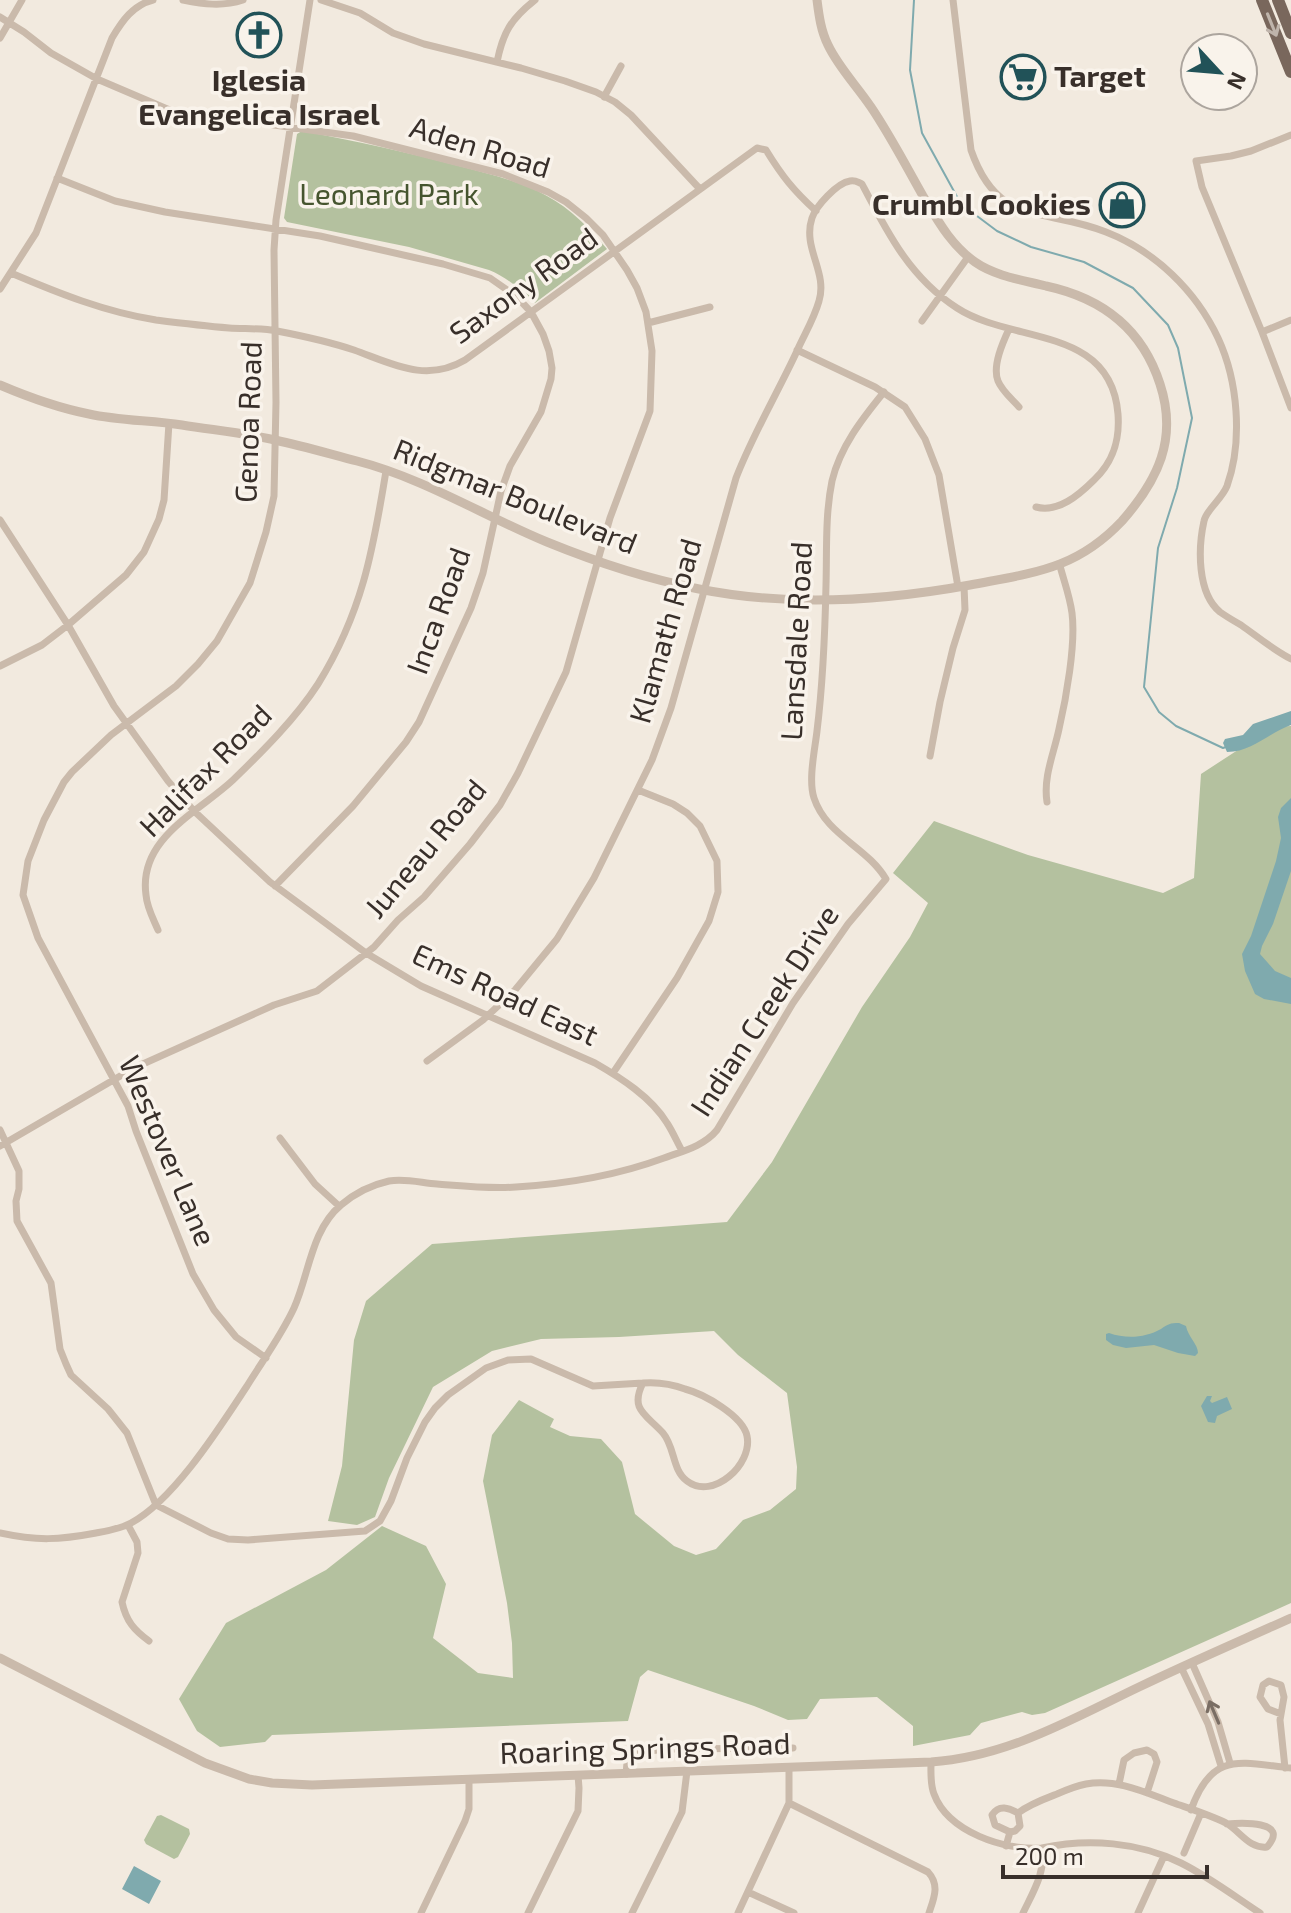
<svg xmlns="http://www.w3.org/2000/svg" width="1291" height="1913" viewBox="0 0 1291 1913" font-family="'Exo 2',sans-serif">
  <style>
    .green { fill: #b4c19f }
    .water { fill: #7faaae }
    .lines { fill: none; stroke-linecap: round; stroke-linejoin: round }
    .stream { stroke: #7faaae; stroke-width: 2 }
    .minor { stroke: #cabaab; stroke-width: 7 }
    .tertiary { stroke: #cabaab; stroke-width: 9 }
    .primary { stroke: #79675c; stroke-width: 12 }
    .oneway { stroke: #bfb4ab }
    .oneway2 { stroke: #7a6e64 }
    .labels { text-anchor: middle; stroke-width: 7; stroke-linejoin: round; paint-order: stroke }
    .poi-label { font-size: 30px; font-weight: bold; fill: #382f2a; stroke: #f9f3eb; text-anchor: start }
    .street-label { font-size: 30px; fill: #382f2a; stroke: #f9f3eb }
    .park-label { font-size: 30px; fill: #46552f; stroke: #f9f3eb }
  </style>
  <rect width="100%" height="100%" fill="#f2eadf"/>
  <path class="green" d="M302,131C355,141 407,152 459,166C489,174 520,181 547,196C570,208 590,229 607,249L535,303C520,289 508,278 489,270L409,247L287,222L284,218L297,134Z
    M1291,726V1603L1045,1713L1032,1715L1022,1712L981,1723L970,1735L913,1746V1726L877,1697L820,1699L807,1719L788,1720L754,1706L648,1670L640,1677L628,1721L272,1735L265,1742L220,1747L197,1731L179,1699L226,1623L326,1570L382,1526L426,1546L446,1584L433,1638L478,1673L513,1678L512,1643L507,1603L483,1481L492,1435L519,1400L554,1419L550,1427L570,1436L601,1439L622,1462L635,1514L674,1546L696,1555L716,1549L743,1520L770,1510L796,1489L797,1467L787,1393L738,1355L714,1331L619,1337L541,1339L492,1351L433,1387L389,1478L375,1517L357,1525L328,1521L342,1466L354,1340L366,1301L432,1244L727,1222L772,1162L862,1007L910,937L928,903L893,873L934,821L1028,855L1163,893L1194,878L1201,774L1273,727Z
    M161,1815L189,1829L190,1834L178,1857L174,1859L146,1844L144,1840L157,1816Z"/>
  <path class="water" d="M1291,711V725C1268,733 1252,752 1227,752L1223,743L1225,739L1243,735L1253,724Z
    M1291,798V871L1273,924L1262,946L1260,954L1275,971L1291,978V1004L1264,999L1255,994L1245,971L1242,954L1251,936L1276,861L1281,838L1278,817L1281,808Z
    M1179,1323L1186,1326C1188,1337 1198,1344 1198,1353L1195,1356L1178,1353L1154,1345L1126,1348L1113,1345L1106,1340V1334L1109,1333C1126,1339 1145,1338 1161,1329C1168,1324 1170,1323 1179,1323Z
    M1207,1396H1212L1210,1401L1212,1403L1227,1397L1232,1409L1217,1416L1215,1423L1208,1422L1201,1406Z
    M134,1866L161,1881L149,1904L122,1889Z"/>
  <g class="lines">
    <path class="stream" d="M914,0L910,70L922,133L961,204L997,231L1031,247L1084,262L1133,288L1168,325L1178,348L1192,418L1177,488L1158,548L1144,687L1159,712L1176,726L1223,748L1226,747"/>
    <path class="minor" d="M183,0C203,4 222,7 243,0
      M321,0L360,13L393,33L424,44L521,68L565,81L596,92L615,102L631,115L699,188
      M953,0L971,150C998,228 1044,207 1106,232C1155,251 1196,291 1218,338C1238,381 1243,441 1227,486C1222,499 1206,510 1204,521C1198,548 1197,593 1220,612C1227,617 1234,621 1241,625C1258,637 1272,649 1291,659
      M0,17L24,32L51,53L97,79L172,111L353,136L503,174L548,192L566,202L586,218L603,235L627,270L637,288L646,312L652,351L650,411L610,518L566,672L518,773L500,805L470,844L424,897L398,920L374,947L317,991L274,1005L134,1068L0,1146
      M0,38L22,0
      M497,62C503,32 511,19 535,0
      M604,97L621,66
      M1291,135L1251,151L1231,156L1196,161L1202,187L1262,332L1291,408
      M57,178L115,201L165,212L320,236L443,264L490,278L517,297L531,312L543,334L549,351L552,368L551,379L541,412L510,466L501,491L483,573L471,608L419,722L406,742L353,806L275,886
      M11,273C58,293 105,312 156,320C180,323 205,326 229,328C245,329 262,328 277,331C303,336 330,342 354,350C393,364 426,383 465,360L757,148L766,150C782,176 793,190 816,211
      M0,289L36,233L112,38C122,21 133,5 153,0
      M922,321L968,257
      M648,323L710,307
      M1009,329C1003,342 992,366 998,381C1002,391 1012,399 1019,407
      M1262,332L1291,320
      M797,350L875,387L905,407L925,439L939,475L958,587
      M0,520L68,625L114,706L168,781L194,811L270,882L366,953L421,986L595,1063C621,1078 651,1097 667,1123C673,1132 677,1142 682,1151
      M0,666L42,645L68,625L126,575L144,552L159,519L164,500L169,423
      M930,756L940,702L953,648L965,610L964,586
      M1047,802C1043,777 1054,753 1059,729C1066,699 1076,644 1072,613C1070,597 1064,581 1060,566
      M158,930C153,918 147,908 146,895C138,838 199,812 233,780C263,751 296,718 318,684C362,613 373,551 386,471
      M427,1061L483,1020L515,990L557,939L594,878L652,760L671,708L736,478C753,434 777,394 797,351C804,335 814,319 819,301C828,272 802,248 812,218C816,206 837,183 850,181C856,180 857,182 862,184C887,232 910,278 957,308C1012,344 1111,325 1118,414C1120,441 1113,462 1094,480C1079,495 1058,513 1036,507
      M613,1073L677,978L709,921L718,892L717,861L700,826L687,813L673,804L638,790
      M0,1130L19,1171V1189L16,1201L17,1221L51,1283L60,1349L66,1364L71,1375L108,1409L127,1433L156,1505L211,1533L228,1539L248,1540L365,1531L380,1521L391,1501L407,1458L425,1422L435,1408L448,1395L486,1368L508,1360L531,1359L593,1386L643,1383
      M280,1138L315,1184L339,1206
      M266,1358L236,1337L214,1310L193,1274L136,1131L128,1106L38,938L23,895L28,861L44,820L64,782L72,772L111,735L176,686L198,664L217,641L250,583L266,532L274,496L276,402L274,250L276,220L310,0
      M643,1383C657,1382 672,1384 685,1389C704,1394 743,1416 747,1436C753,1464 713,1501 687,1481C672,1470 675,1447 663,1433C647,1415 629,1410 643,1383Z
      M128,1525L137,1542L138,1553L122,1602C126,1621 134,1630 149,1641
      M0,1533C37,1541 59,1540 96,1533C107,1531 120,1529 131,1523C174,1500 220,1427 247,1386C263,1360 281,1336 294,1308C309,1275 311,1230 341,1205C355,1193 371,1185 389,1181C405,1178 422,1183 437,1184C463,1186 490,1189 516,1187C565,1184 618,1175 664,1158C683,1151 704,1146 717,1130L793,1003L848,924L886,879C867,847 826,835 814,798C808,780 815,749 817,731C823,682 825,634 826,585C827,551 825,515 832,481C840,447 862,419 884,392
      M1192,1663L1218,1722L1230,1763
      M1181,1667L1208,1724L1221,1766
      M1281,1714L1268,1709L1260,1697L1263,1685L1269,1681L1281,1685L1284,1697L1280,1720L1285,1768
      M931,1762C931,1772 930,1784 934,1794C948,1832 1005,1851 1042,1848C1046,1872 1033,1892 1023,1913
      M626,1774C627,1766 626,1757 633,1753L666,1749L793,1748
      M1119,1784L1124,1760L1134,1753L1147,1750L1154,1754L1157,1762L1147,1793
      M789,1803L928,1872C940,1885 934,1898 929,1913
      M1191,1810C1212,1750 1241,1763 1291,1768
      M1018,1813C1030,1804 1044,1799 1057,1794C1066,1790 1076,1786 1086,1784C1116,1778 1147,1793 1174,1803C1191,1809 1210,1815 1226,1823C1240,1831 1249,1849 1267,1847C1291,1820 1240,1823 1227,1824
      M1010,1832L995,1825L992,1815C999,1804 1009,1808 1018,1813
      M1006,1846L1010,1832L1015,1831L1020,1826L1018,1813
      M1042,1848C1088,1838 1139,1842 1181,1863C1209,1877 1234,1896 1260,1913
      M1184,1853L1201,1813
      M748,1892L794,1913
      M421,1913L465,1821L469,1809V1780
      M528,1913L578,1811L579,1788L578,1775
      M632,1913L682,1812L687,1771
      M738,1913L789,1803V1767
      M1138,1913L1164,1856"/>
    <path class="tertiary" d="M0,385C28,397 59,408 89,414C120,421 152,420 182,425C213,430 245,433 275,440C303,446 330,454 357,461C423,478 484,516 547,542C596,562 648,579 699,589C788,607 882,601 970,585C1032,573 1076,570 1122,521C1158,480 1178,439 1160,384C1142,328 1102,298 1046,286C1022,280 995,276 975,262C951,245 938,221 923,196C906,166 890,135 871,107C857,86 839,68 828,45C821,31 819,16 817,0
      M0,1658L205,1763L249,1779L272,1783L312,1785L931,1762C1007,1757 1072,1719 1139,1687C1189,1663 1240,1641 1291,1618"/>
    <path class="primary" d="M1262,0L1291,72
      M1278,0L1291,33"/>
  </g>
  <defs><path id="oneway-shaft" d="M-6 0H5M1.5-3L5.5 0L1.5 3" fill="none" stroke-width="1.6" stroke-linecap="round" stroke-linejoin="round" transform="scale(2)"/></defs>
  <use class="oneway" href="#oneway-shaft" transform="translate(1272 25) rotate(68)"/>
  <use class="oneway2" href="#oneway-shaft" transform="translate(1214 1712) rotate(-113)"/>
  <defs>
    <g id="church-ring" transform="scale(2.3)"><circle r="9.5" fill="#f9f3eb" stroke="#215258" stroke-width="1.5"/><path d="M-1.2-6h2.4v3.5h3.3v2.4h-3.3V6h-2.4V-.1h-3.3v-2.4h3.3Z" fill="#215258"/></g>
    <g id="supermarket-ring" transform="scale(2.3)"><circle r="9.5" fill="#f9f3eb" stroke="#215258" stroke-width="1.5"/><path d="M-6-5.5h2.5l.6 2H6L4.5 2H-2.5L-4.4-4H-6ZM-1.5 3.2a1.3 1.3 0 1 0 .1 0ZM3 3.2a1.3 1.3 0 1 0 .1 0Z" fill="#215258"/></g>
    <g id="shop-ring" transform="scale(2.3)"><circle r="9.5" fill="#f9f3eb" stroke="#215258" stroke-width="1.5"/><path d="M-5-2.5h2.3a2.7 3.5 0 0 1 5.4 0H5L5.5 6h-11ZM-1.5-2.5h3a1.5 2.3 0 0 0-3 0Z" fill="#215258"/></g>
  </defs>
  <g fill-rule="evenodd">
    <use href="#church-ring" x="259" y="35"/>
    <use href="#supermarket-ring" x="1023" y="77"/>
    <use href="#shop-ring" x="1122" y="205"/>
  </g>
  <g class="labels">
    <g class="poi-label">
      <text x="1054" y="87">Target</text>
      <text x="259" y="91" text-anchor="middle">Iglesia<tspan x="259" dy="34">Evangelica Israel</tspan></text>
      <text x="1091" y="215" text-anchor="end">Crumbl Cookies</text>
    </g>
    <g class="street-label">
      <text transform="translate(480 148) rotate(17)" y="10">Aden Road</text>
      <text transform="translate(524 286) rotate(-36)" y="10">Saxony Road</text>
      <text transform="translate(249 422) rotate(-88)" y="10">Genoa Road</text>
      <text transform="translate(515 497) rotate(22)" y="10">Ridgmar Boulevard</text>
      <text transform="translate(439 611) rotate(-70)" y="10">Inca Road</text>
      <text transform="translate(666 631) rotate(-74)" y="10">Klamath Road</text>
      <text transform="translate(797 641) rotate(-87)" y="10">Lansdale Road</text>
      <text transform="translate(206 771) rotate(-45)" y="10">Halifax Road</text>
      <text transform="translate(426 849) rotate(-50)" y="10">Juneau Road</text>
      <text transform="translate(505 995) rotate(25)" y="10">Ems Road East</text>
      <text transform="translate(765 1011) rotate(-57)" y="10">Indian Creek Drive</text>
      <text transform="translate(167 1151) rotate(67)" y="10">Westover Lane</text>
      <text transform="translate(645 1749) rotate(-2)" y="10">Roaring Springs Road</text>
    </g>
    <g class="park-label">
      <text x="389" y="205">Leonard Park</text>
    </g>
  </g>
  <g transform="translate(1219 72) rotate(116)"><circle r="38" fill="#f9f3eb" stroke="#aca59e" stroke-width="2"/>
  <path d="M0-6L14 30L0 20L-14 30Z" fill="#215258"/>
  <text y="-12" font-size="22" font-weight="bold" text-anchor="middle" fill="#382f2a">N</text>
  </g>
  <path d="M1003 1865v12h204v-12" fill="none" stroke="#382f2a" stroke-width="4"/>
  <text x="1015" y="1865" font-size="24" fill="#382f2a" stroke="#f9f3eb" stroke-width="6" paint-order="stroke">200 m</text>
</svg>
